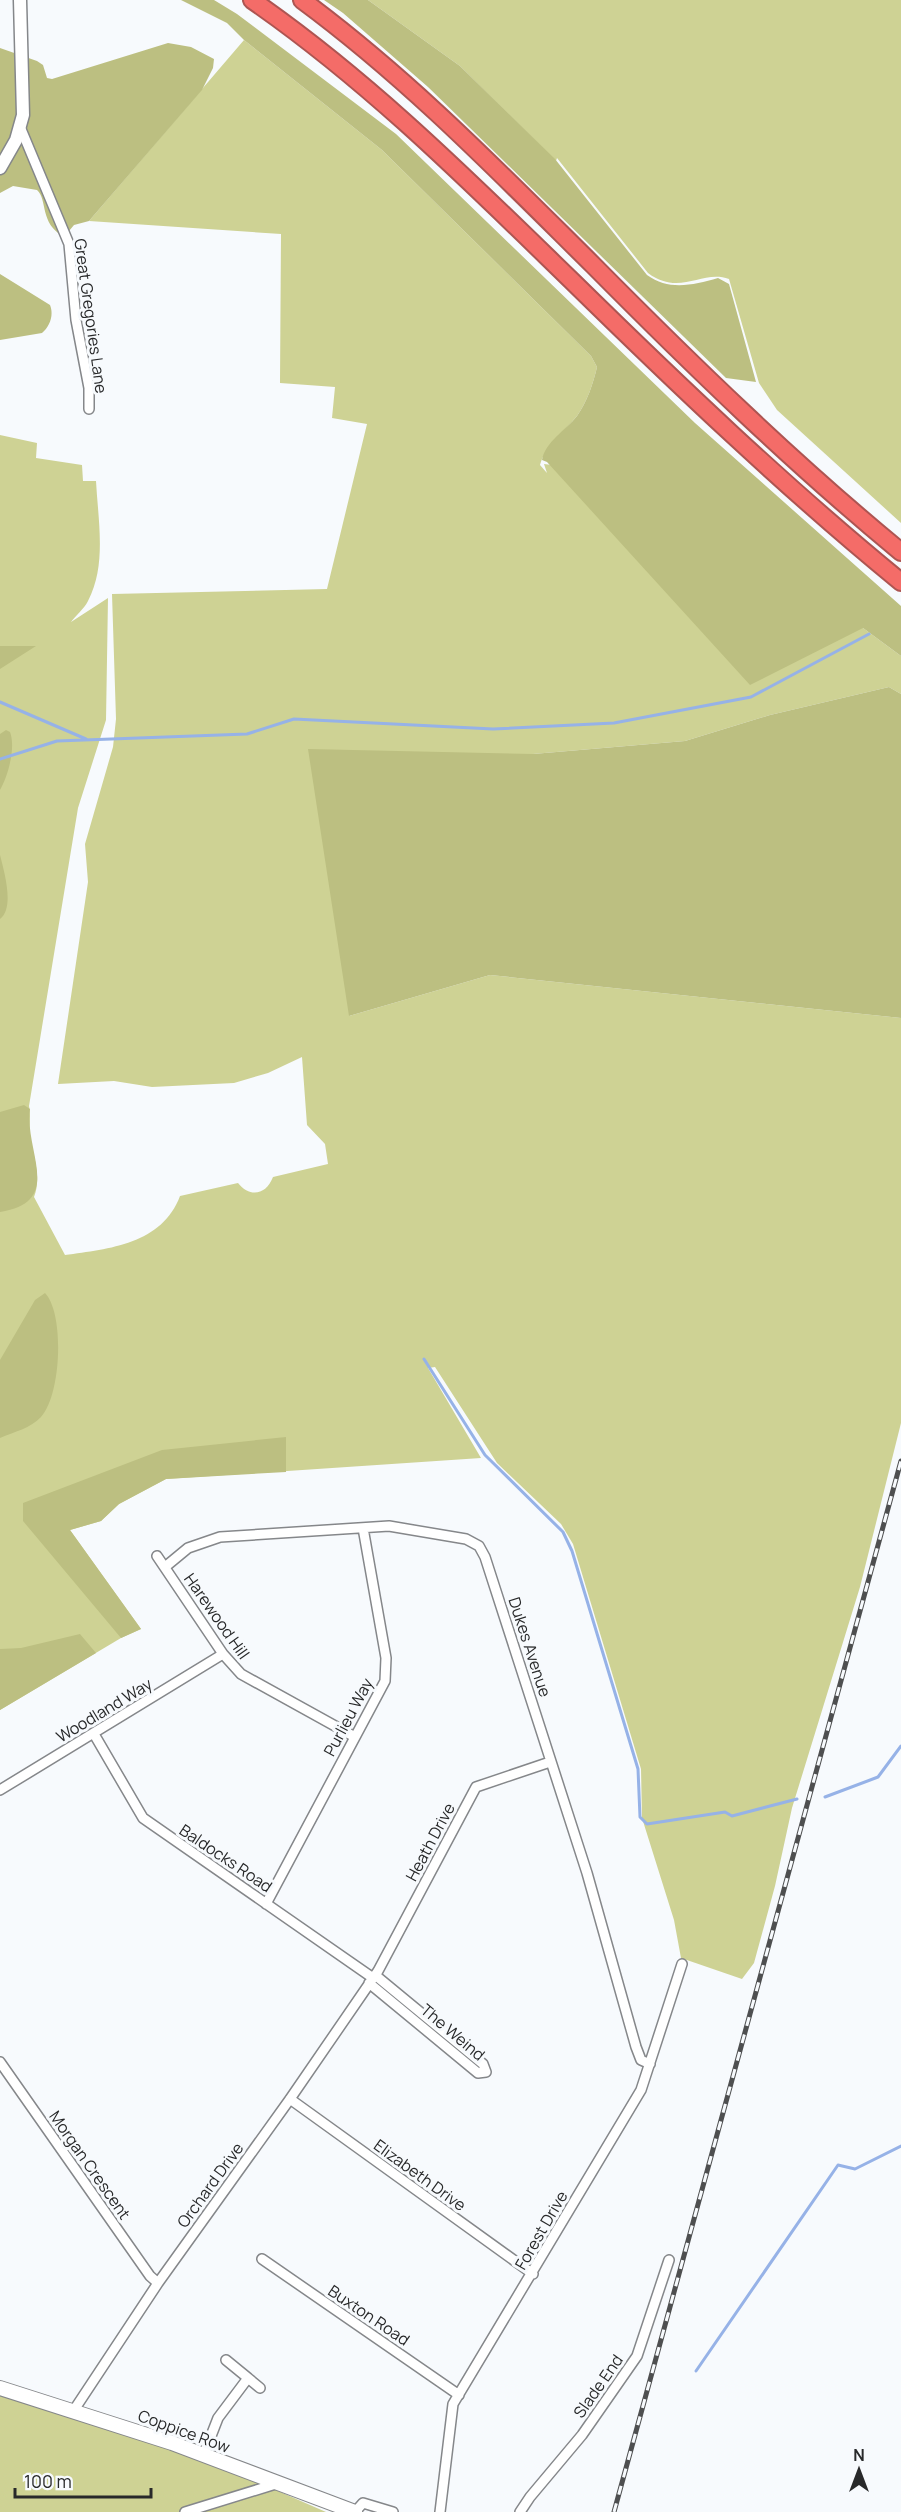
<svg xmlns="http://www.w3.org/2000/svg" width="901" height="2512" viewBox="0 0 901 2512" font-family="Manrope,sans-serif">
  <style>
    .green { fill: #ced294 }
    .forest { fill: #bcbf81 }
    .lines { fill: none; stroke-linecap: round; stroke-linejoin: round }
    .stream { stroke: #96b2e7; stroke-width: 3 }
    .minor-casing { stroke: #85878a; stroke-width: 12 }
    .tertiary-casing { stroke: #85878a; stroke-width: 15 }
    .secondary-casing { stroke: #85878a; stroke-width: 16 }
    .motorway-casing { stroke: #ad5552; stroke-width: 20 }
    .minor { stroke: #fff; stroke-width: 9 }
    .tertiary { stroke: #fff; stroke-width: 12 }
    .secondary { stroke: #fff; stroke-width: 14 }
    .motorway { stroke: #f46c68; stroke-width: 16 }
    .rail-casing { stroke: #4e4f50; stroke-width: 5 }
    .rail { stroke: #f7fafd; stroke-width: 3; stroke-dasharray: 9; stroke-linecap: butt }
    .labels { text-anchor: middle; stroke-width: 6; stroke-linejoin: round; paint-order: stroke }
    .street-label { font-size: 16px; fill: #28292a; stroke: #f7fafd }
  </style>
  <rect width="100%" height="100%" fill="#f7fafd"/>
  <path class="green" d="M368,0H901V523L777,410L759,383L729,279C702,269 680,297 648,273L557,158L556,161L460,66Z
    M244,40L382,150L591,356L597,367C593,384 587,402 577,416C563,433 546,444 540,465L547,473L544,464L552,465L863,628L901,656V694L889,687L770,715L685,741L533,754L349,1016L490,975L901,1018V1423L860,1587L792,1808L775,1886L754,1963L742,1979L681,1958L674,1920L642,1818L641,1769L573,1544L561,1524L497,1463L435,1367L428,1368L481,1458L166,1479L119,1504L101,1521L70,1530L141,1629L121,1638L0,1710V435L37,443L36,458L82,465L83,481H96C98,520 107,565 88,601C84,609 76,615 71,622L108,598L106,720L78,808L29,1106C31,1115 29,1125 30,1135C33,1157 42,1176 34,1197L65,1255C109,1249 162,1244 180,1196L238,1183C250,1198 266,1195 273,1177L328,1164L325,1144L307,1125L302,1057L268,1073L234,1083L152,1087L114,1081L58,1084L88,882L85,844L113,747L116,719L112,594L327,589L367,424L332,418L335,387L280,383L281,234L89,221Z
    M0,2393L89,2420L239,2474L326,2512H0Z"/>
  <path class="forest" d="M181,0H214L237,14L396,134L695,423L901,606V656L863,628L750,685L547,462L542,460C545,442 566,430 577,416C587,402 593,384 597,367L591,356L382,150L244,40L227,23Z
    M324,0H368L460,66L555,159L647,275C669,291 693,285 718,278L729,284L756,382L726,378L428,87L343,13Z
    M168,43L191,47L214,59L213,68L202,90L89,221L74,225L64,237C39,223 48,200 37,190L13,186L0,193V48L37,61L43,65L47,78L52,79Z
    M0,274L50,305C54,315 50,326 42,333L0,340Z
    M0,646H36L0,669Z
    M889,687L901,694V1018L490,975L349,1016L308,749L533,754L685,741L770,715Z
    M6,730L10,732C16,748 8,776 0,790V734Z
    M0,855C4,871 15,908 0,919Z
    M24,1105L30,1109C24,1151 65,1202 0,1212V1112Z
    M45,1293C65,1314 61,1396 41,1417C31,1428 14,1432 0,1438V1360L35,1300Z
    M286,1437V1472L166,1479L119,1504L101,1521L70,1530L141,1629L121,1638L23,1521V1503L162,1450Z
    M80,1634L96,1653L0,1710V1649L21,1648Z"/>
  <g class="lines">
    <path class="stream" d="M0,702L86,739
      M0,759L57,741L247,734L294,719L493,729L614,723L751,697L869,634
      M424,1359L485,1455L563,1532L572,1551L638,1769L640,1817L647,1824L725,1812L732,1816L797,1799
      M825,1797L878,1777L901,1746
      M696,2371L838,2165L855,2169L901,2146"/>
    <g class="minor-casing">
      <path id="minor" d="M21,129L69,244L76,320L89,388V409
        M157,1556L223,1654L241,1674L355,1737
        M165,1567L188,1548L220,1537L389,1526L466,1539L479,1546L485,1557L587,1873L636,2047L641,2060L650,2064
        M94,1734L143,1818L373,1978
        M0,1790L223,1654
        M266,1904L385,1681L386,1658L363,1528
        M369,1983L478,2073L486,2072L483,2064L375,1975
        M0,2062L150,2276L158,2283
        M290,2099L533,2274
        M262,2259L459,2395
        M248,2378L260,2388
        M74,2410L158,2283L290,2099L378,1971L476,1787L550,1762
        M204,2454L218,2418L248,2378L226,2360
        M185,2512L279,2483
        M355,2512L363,2503L393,2512
        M440,2512L453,2404L641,2090L682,1964
        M520,2512L530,2497L582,2435L637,2356L669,2260"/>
    </g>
    <g class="tertiary-casing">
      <path id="tertiary" d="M0,168L16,140L23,115L20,0"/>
    </g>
    <g class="secondary-casing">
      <path id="secondary" d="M0,2388L172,2443L355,2512"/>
    </g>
    <g class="motorway-casing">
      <path id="motorway" d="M252,0C369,81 469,181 571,280C677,384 786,488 901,582
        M302,0C409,79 499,172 593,265C692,365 793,463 901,552"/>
    </g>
    <use href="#minor" class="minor"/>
    <use href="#tertiary" class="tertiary"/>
    <use href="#secondary" class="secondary"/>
    <use href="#motorway" class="motorway"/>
    <g class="rail-casing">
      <path id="rail" d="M614,2512L901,1461"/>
    </g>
    <use href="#rail" class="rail"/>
  </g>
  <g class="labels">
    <g class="street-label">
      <text transform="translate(91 316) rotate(82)" y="6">Great Gregories Lane</text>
      <text transform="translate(217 1616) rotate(55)" y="6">Harewood Hill</text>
      <text transform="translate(530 1647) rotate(72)" y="6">Dukes Avenue</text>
      <text transform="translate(104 1710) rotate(-31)" y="6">Woodland Way</text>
      <text transform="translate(348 1717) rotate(-62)" y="6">Purlieu Way</text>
      <text transform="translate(430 1842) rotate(-62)" y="6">Heath Drive</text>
      <text transform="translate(226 1858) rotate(34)" y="6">Baldocks Road</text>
      <text transform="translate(453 2032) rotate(40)" y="6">The Weind</text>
      <text transform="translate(90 2165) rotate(55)" y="6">Morgan Crescent</text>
      <text transform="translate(420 2175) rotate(36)" y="6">Elizabeth Drive</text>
      <text transform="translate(210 2185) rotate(-54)" y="6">Orchard Drive</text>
      <text transform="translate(541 2230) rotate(-60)" y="6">Forest Drive</text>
      <text transform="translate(369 2315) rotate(34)" y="6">Buxton Road</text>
      <text transform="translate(598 2386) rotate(-55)" y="6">Slade End</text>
      <text transform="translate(184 2431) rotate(20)" y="6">Coppice Row</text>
    </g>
  </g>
  <g transform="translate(859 2470)" stroke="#f7fafd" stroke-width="4.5" paint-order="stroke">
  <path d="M0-4.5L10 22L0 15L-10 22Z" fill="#28292a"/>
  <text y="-9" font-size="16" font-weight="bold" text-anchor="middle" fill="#28292a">N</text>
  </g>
  <path d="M15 2488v9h136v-9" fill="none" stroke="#28292a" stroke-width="3"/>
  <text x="24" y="2488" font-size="18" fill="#28292a" stroke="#f7fafd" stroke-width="4.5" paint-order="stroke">100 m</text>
</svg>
